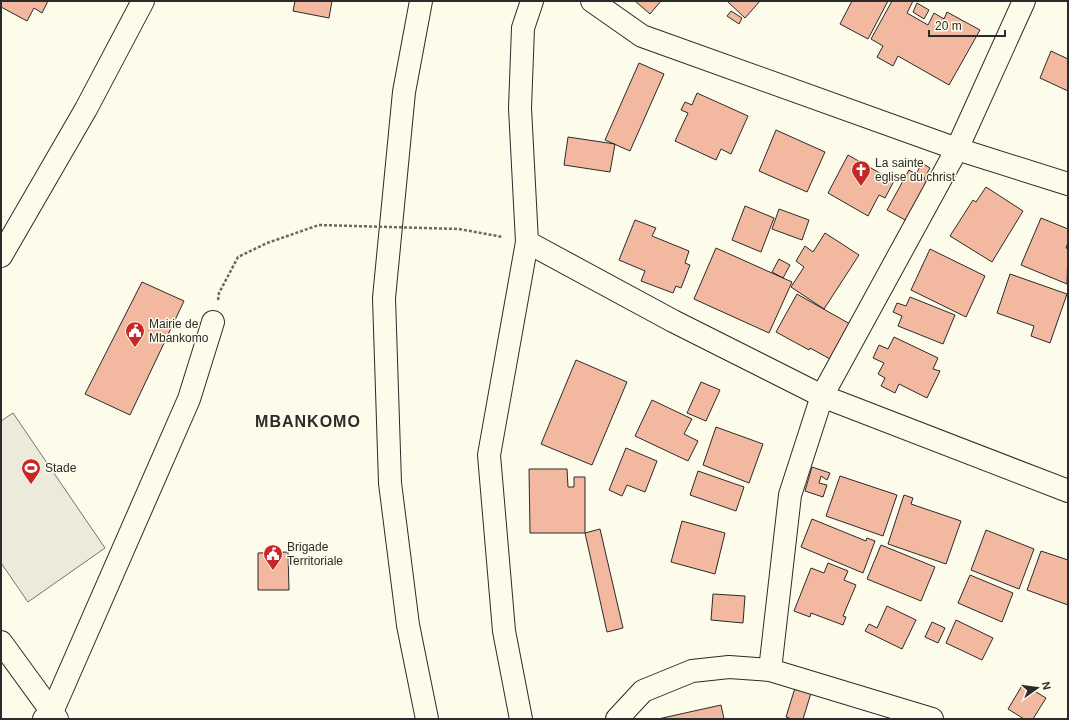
<svg xmlns="http://www.w3.org/2000/svg" width="1069" height="720" viewBox="0 0 1069 720" font-family="Helvetica,sans-serif">
  <style>
    .green { fill: #ecebdb; stroke: #74746e }
    .building { fill: #f2b8a0; stroke: #2b2b2b }
    .lines { fill: none; stroke-linecap: round; stroke-linejoin: round }
    .minor-casing { stroke: #2b2b2b; stroke-width: 24 }
    .tertiary-casing { stroke: #2b2b2b; stroke-width: 24 }
    .trunk-casing { stroke: #2b2b2b; stroke-width: 24 }
    .path { stroke: #6a6964; stroke-width: 2.5; stroke-dasharray: 3 2; stroke-linecap: butt }
    .minor { stroke: #fdfbea; stroke-width: 22 }
    .tertiary { stroke: #fdfbea; stroke-width: 22 }
    .trunk { stroke: #fdfbea; stroke-width: 22 }
    .path-bridge { stroke: #6a6964; stroke-width: 2.5; stroke-dasharray: 3 2; stroke-linecap: butt }
    .labels { text-anchor: middle; stroke-width: 3; stroke-linejoin: round; paint-order: stroke }
    .poi-label { font-size: 12px; fill: #2b2b2b; stroke: #fdfbea; text-anchor: start }
    .district-label { font-size: 16px; font-weight: bold; letter-spacing: 1px; fill: #2b2b2b; stroke: #fdfbea }
  </style>
  <rect width="100%" height="100%" fill="#fdfbea"/>
  <path class="green" d="M13,413L105,548L28,602L1,563V421Z"/>
  <path class="building" d="M1,1H48L42,13L34,8L27,21L1,7Z
    M295,1H332L329,18L293,11Z
    M635,1H661L650,14Z
    M727,1H760L745,18Z
    M852,1H888L868,39L840,24Z
    M892,1H913L907,13L928,25L934,13L944,19L947,12L980,30L949,85L898,56L893,66L877,57L883,46L871,39Z
    M917,3L929,10L924,19L913,12Z
    M731,11L742,18L739,24L727,16Z
    M1051,51L1068,59V91L1040,78Z
    M639,63L664,74L630,151L605,140Z
    M697,93L748,116L731,154L721,149L716,160L675,141L688,113L681,110L685,102L692,105Z
    M776,130L825,152L807,192L759,171Z
    M568,137L615,144L610,172L564,165Z
    M848,155L894,181L885,198L879,195L868,216L828,193Z
    M922,163L930,168L924,179L928,182L907,221L887,210L909,170L916,174Z
    M986,187L1023,211L992,262L950,236L973,200L976,202Z
    M745,206L774,218L761,252L732,240Z
    M779,209L809,220L802,240L772,229Z
    M1041,218L1068,229V242L1066,248L1068,249L1067,284L1021,265Z
    M635,220L656,228L652,236L689,251L685,263L690,265L681,288L676,286L673,293L641,281L645,271L619,260Z
    M825,233L859,255L824,309L791,287L804,267L796,261L805,246L813,252Z
    M716,248L792,282L769,333L694,299Z
    M930,249L985,276L966,317L911,290Z
    M779,259L790,265L783,278L772,272Z
    M1010,274L1067,294L1050,343L1031,336L1034,326L997,313Z
    M142,282L184,301L130,415L85,394Z
    M797,294L850,324L830,359L810,348L809,350L776,332Z
    M910,297L955,315L943,344L898,326L902,316L893,312L897,303L906,306Z
    M894,337L938,358L933,369L940,371L927,398L899,384L895,393L881,386L885,378L878,374L884,363L873,358L879,345L888,349Z
    M576,360L627,382L592,465L541,444Z
    M701,382L720,390L706,421L687,413Z
    M652,400L692,419L684,434L698,441L688,461L635,436Z
    M716,427L763,444L749,483L703,465Z
    M626,448L657,461L645,492L627,485L622,496L609,490Z
    M812,467L830,473L827,480L821,476L819,483L827,485L823,497L805,491Z
    M529,469H567L568,487H574V477H585V533H530Z
    M698,471L744,487L736,511L690,495Z
    M840,476L897,495L883,536L826,516Z
    M904,495L913,498L911,504L961,521L946,564L888,544Z
    M812,519L866,541L867,538L875,541L863,573L801,547Z
    M682,521L725,533L715,574L671,562Z
    M600,529L623,628L607,632L585,533Z
    M986,530L1034,549L1019,589L971,570Z
    M881,545L935,567L921,601L867,579Z
    M1041,551L1068,560V605L1027,590Z
    M288,552L289,590H258V553Z
    M828,563L848,571L844,580L856,585L843,616L846,617L843,625L811,613L810,617L794,611L811,568L824,573Z
    M970,575L1013,593L1002,622L958,603Z
    M713,594L745,596L743,623L711,620Z
    M887,606L916,620L902,649L865,631L869,624L877,628Z
    M956,620L993,638L982,660L946,643Z
    M932,622L945,628L938,643L925,637Z
    M1023,684L1046,698L1033,719H1024L1008,709Z
    M795,688L811,693L803,719H792L786,717Z
    M721,705L724,719H658Z"/>
  <g class="lines">
    <g class="minor-casing">
      <path id="minor" d="M592,1L642,36L957,149L1068,184
        M770,670L790,495L822,396L957,149L1024,1
        M44,719L52,712L189,399L213,322
        M521,719L504,631L489,455L527,242
        M617,719L643,691L692,671L729,667L770,670L932,719"/>
    </g>
    <g class="tertiary-casing">
      <path id="tertiary" d="M532,1L523,28L520,108L527,242L673,321L822,396L1068,491
        M1,256L86,109L143,1
        M1,642L57,719"/>
    </g>
    <g class="trunk-casing">
      <path id="trunk" d="M421,1L404,92L384,298L390,483L408,625L427,719"/>
    </g>
    <path class="path" d="M459,229L503,237
      M218,300L219,293L238,257L267,243L319,225"/>
    <use href="#minor" class="minor"/>
    <use href="#tertiary" class="tertiary"/>
    <use href="#trunk" class="trunk"/>
    <path class="path-bridge" d="M319,225L459,229"/>
  </g>
  <defs>
    <g id="church-pin" transform="scale(1)"><path d="M0 17L-7.5 6A9.5 9.5 0 1 1 7.5 6Z" fill="#c62828" stroke="#fdfbea"/><path d="M-1.2-6h2.4v3.5h3.3v2.4h-3.3V6h-2.4V-.1h-3.3v-2.4h3.3Z" fill="#fff"/></g>
    <g id="civic-pin" transform="scale(1)"><path d="M0 17L-7.5 6A9.5 9.5 0 1 1 7.5 6Z" fill="#c62828" stroke="#fdfbea"/><path d="M-.6-6.5H3V-4.5H.6V-3L4-1V1h2V6H-6V1h2V-1L-.6-3ZM-1.2 2.5V6h2.4V2.5Z" fill="#fff"/></g>
    <g id="stadium-pin" transform="scale(1)"><path d="M0 17L-7.5 6A9.5 9.5 0 1 1 7.5 6Z" fill="#c62828" stroke="#fdfbea"/><path d="M0-5a6.5 5 0 1 0 0 10a6.5 5 0 1 0 0-10ZM-3.5-1.8h7v3.6h-7Z" fill="#fff"/></g>
  </defs>
  <g fill-rule="evenodd">
    <use href="#church-pin" x="861" y="170"/>
    <use href="#civic-pin" x="135" y="331"/>
    <use href="#stadium-pin" x="31" y="468"/>
    <use href="#civic-pin" x="273" y="554"/>
  </g>
  <g class="labels">
    <g class="poi-label">
      <text x="875" y="167">La sainte<tspan x="875" dy="14">eglise du christ</tspan></text>
      <text x="149" y="328">Mairie de<tspan x="149" dy="14">Mbankomo</tspan></text>
      <text x="45" y="472">Stade</text>
      <text x="287" y="551">Brigade<tspan x="287" dy="14">Territoriale</tspan></text>
    </g>
    <g class="district-label">
      <text x="308" y="427">MBANKOMO</text>
    </g>
  </g>
  <rect width="1069" height="720" fill="none" stroke="#2b2b2b" stroke-width="4"/>
  <g transform="translate(1037 688) rotate(76)" stroke="#fdfbea" stroke-width="3" paint-order="stroke">
  <path d="M0-3L7 15L0 10L-7 15Z" fill="#2b2b2b"/>
  <text y="-6" font-size="11" font-weight="bold" text-anchor="middle" fill="#2b2b2b">N</text>
  </g>
  <path d="M929 30v6h76v-6" fill="none" stroke="#2b2b2b" stroke-width="2"/>
  <text x="935" y="30" font-size="12" fill="#2b2b2b" stroke="#fdfbea" stroke-width="3" paint-order="stroke">20 m</text>
</svg>
